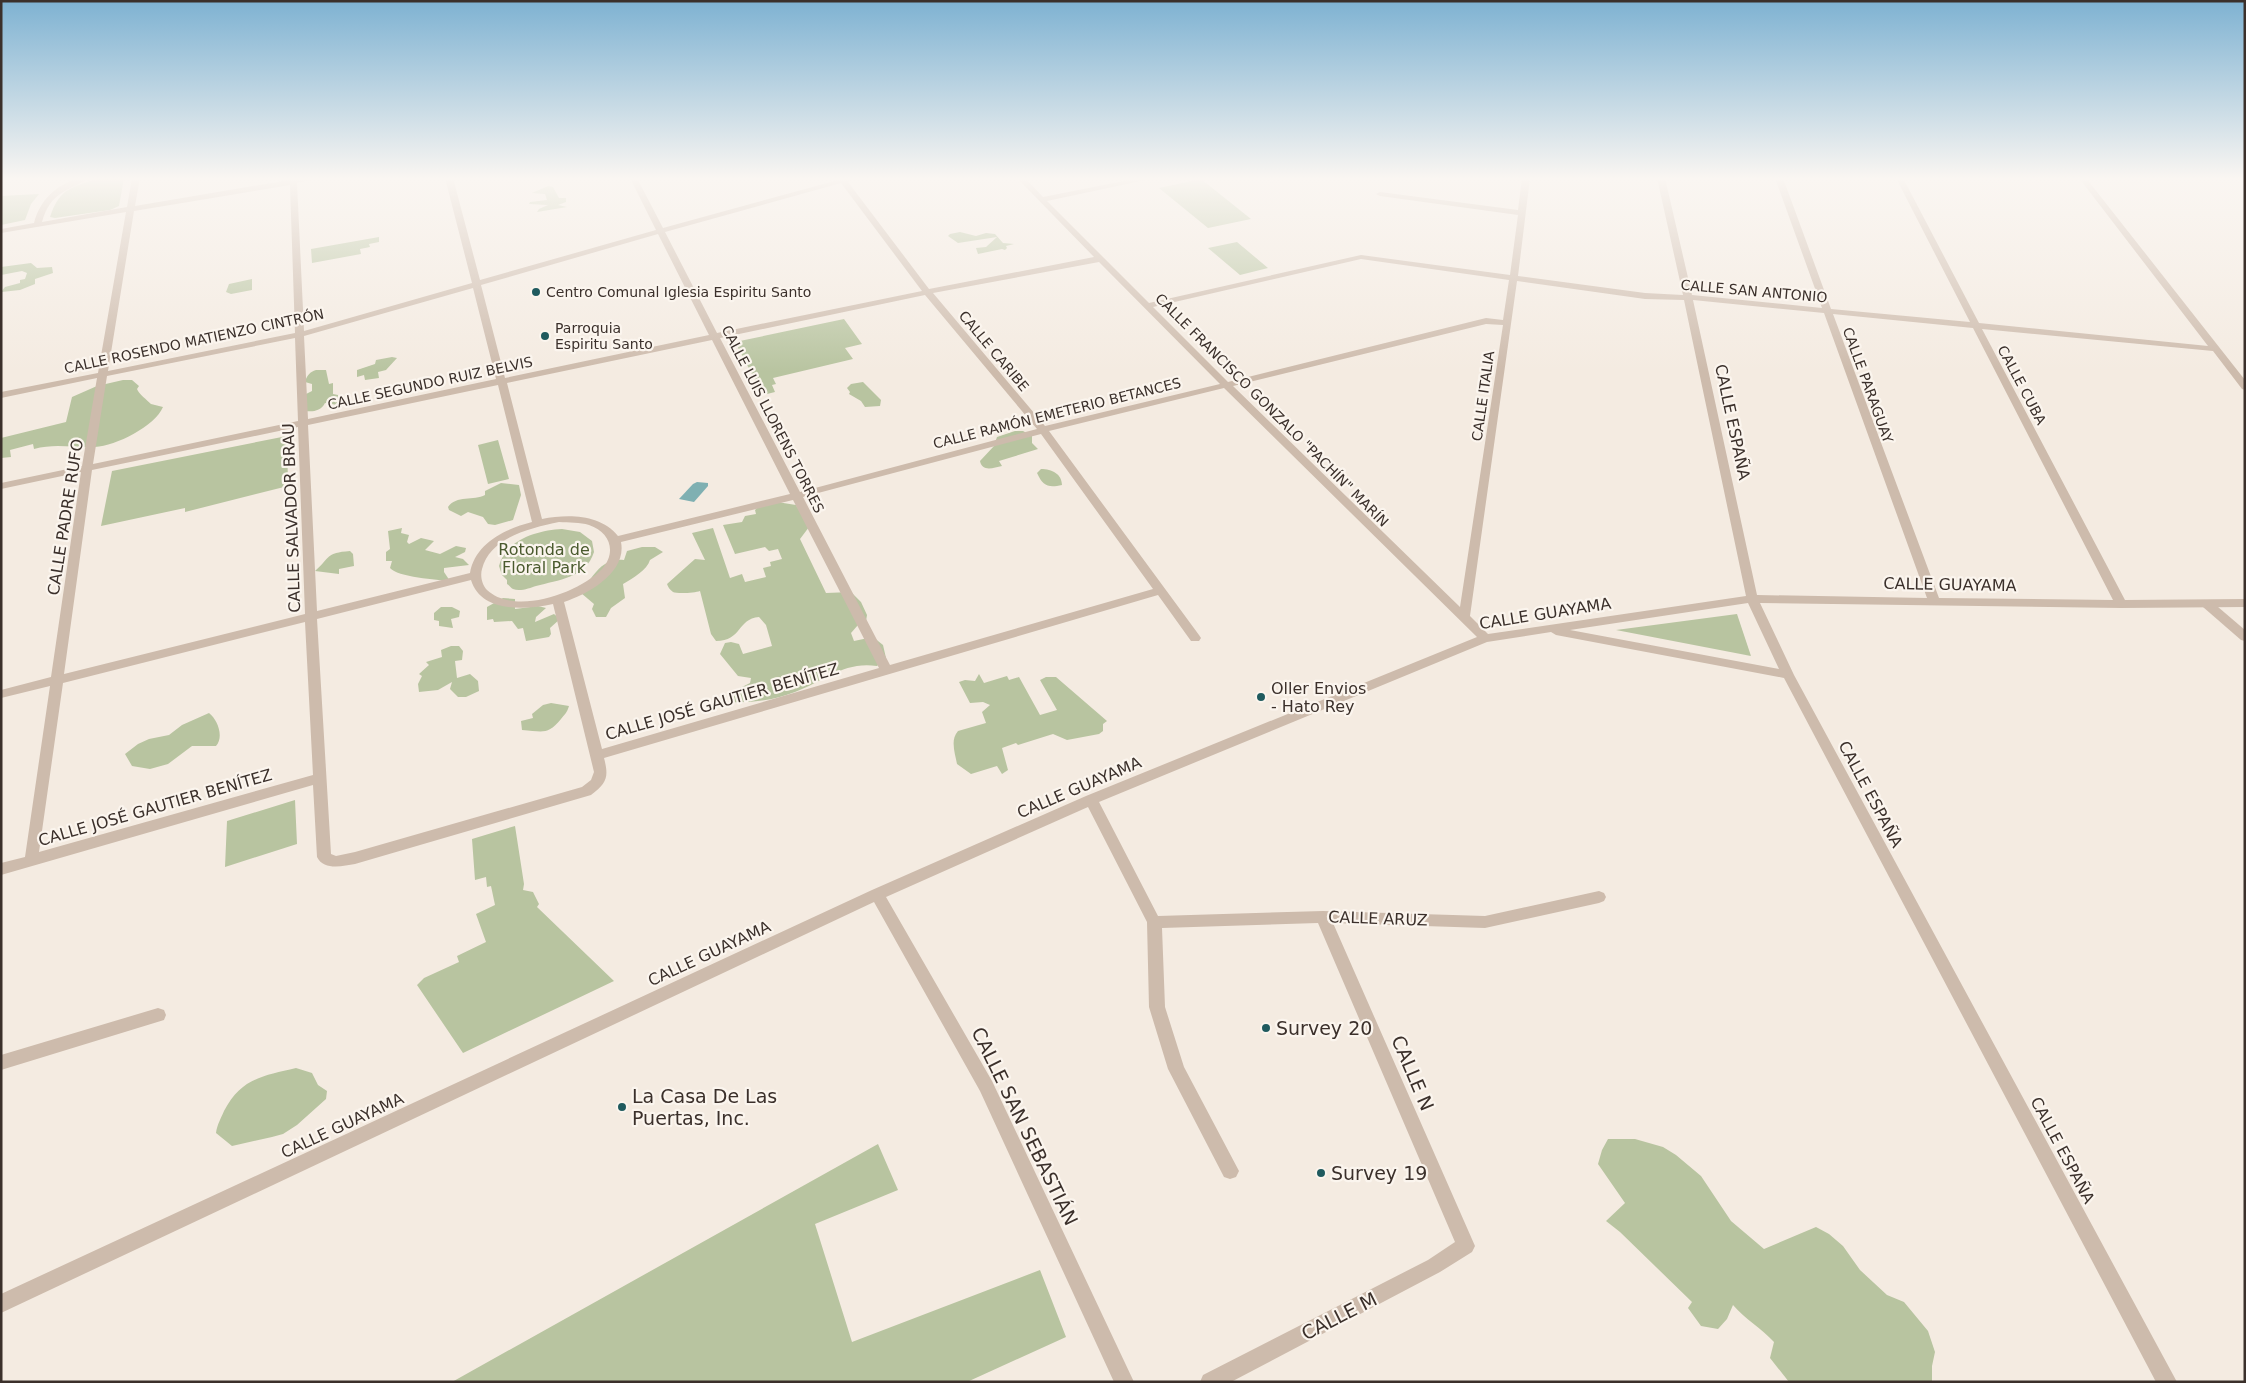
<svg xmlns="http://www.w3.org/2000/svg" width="2246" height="1383" viewBox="0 0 2246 1383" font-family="'DejaVu Sans',sans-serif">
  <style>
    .green { fill: #b8c4a0 }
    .water { fill: #7fb0b2 }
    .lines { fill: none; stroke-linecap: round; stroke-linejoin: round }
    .lane { fill: #cdbbac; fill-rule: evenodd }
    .street { fill: #cdbbac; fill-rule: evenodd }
    .poi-dot { fill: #1f5a5e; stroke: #fbf5ee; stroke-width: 2 }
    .labels { text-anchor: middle; stroke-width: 4.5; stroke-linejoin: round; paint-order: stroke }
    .far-street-label { font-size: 14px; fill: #3b302b; stroke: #fbf5ee }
    .far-poi-label { font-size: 14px; fill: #3b302b; stroke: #fbf5ee; text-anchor: start }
    .street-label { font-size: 16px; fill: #3b302b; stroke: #fbf5ee }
    .park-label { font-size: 16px; fill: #4a5a2e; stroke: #fbf5ee }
    .poi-label { font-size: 16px; fill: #3b302b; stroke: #fbf5ee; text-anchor: start }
    .near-poi-label { font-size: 19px; fill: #3b302b; stroke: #fbf5ee; text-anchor: start }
    .near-street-label { font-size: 19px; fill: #3b302b; stroke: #fbf5ee }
  </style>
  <rect width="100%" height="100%" fill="#f4ebe1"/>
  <path class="green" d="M100,178H124L119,206L110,210L55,218L50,217C60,187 73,187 100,178Z
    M1201,179L1251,219L1208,228L1159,188Z
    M548,186L553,187L559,198H566V202L558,205L567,207L537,212L539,209L548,205L529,204L530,202L547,200L545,194L532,193Z
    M39,194L31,204L25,220L1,225V196Z
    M960,232L976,236L986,233L995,234L1003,243L1014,244L1006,246L1007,248L1005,250L1002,249L978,254L976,248L986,247L997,237L958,243L948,236L950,234Z
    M379,237V242L369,244L370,247L360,249L361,254L312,263L311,249Z
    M1237,242L1268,268L1240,275L1208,248Z
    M31,263L37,268L52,267L53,273L35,279V284L20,290L1,292L5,287L20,283V280L25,279L27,273L22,271L1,275V267Z
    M252,279V290L231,294L226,292L229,284Z
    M844,319L862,344L845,348L853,359L773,378L776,384L772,385L775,392L763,395L735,342Z
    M392,357L397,358L386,370L378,372L379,378L365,380L364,375L357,377V370L375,364L376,360Z
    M316,370H326L329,384L333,383V394L338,395L340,402L338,405L325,403C320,413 309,412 300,410V397L312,391V384L305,382C307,375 310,372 316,370Z
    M123,380H132L139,386L137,389C139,394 147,400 151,404L163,407C155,426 116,446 95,447C74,448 55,443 34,449L33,444L10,450L11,457L1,458V438L66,422L72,397L97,386Z
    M863,382L881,400L880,406L865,407L861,401L849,394L850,392L847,388L851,384Z
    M1015,431H1023L1032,436V443L1038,449L999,461L1002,466C993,468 982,472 980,461L994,446L997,437Z
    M287,436L288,486L185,512V508L101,526L112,471Z
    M498,440L509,479L488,484L478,445Z
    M1041,469C1052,469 1062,474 1062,485C1048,488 1043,486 1037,473Z
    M501,483L519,485L521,495L513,520L495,525L488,524L483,517L468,512L461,516L449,510L448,507C456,495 474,501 485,495V491Z
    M764,502H777L796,505L809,527L800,539L826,593L851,592L861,602L867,615L866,621L858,625L851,633L854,641L873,637L883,645L886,658L877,666C844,661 824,681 795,692C775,700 752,703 731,702L738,689L750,683L751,678L738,676L720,654L725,643L731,642L739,644L743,654L772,646L766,625L759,617C737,619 742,641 716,641L711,634L700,591C695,593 677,594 673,592C670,590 668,587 667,584L695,559L705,560L692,533L713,528L730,578L742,574L745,582L766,577L763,568L771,566L770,562L782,559L778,549L769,551L765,547L735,554L723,525L742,522L745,516L756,514L755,510Z
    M402,528L401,533L409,535L407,542L409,544L421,538L434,541L425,550L440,554L456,546L466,548L465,552L455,557L463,559L469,565L444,568V572L450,581C438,580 397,577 390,568L392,561H386V552L390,549L388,531Z
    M562,529L580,532L592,541L594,552C586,578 558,580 536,586C530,588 520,592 513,589C511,588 509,585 507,584V580L502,575L499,566C505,540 538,530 562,529Z
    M642,547H655L663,552L650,560C647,570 633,578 623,584L625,598L611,608L606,617H596L592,609L594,604L581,593C592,578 601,557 624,560L627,551Z
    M350,551L353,554L354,566L339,569V574L315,571C331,557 325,553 350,551Z
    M503,598L515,599V609L538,606L546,608L536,617L535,622L554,614L560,619L550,628L551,634L549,637L526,641L523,628L518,629L512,621L494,622L493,619L487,620V607Z
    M441,607H452L460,611L459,617L451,619L453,628L439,626V621L434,620V613Z
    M1737,614L1751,656L1616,630Z
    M451,646H459L463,651L462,660L455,661L457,678L470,674L478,681L479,691L466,697H458L450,689L452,682L438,690L419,692L418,684L422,676L419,674L429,665L426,662L442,657L441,650Z
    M979,674L984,683L1007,676L1009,680L1019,677L1040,715L1057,710L1040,680L1046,677H1056L1107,721L1103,724V731L1099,734L1067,740L1053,734L1018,745L1016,743L1002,748L1008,770L1002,774L997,766L971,774L957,764C955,753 950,740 958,731L986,723L982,712L990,705L983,702L970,703L959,682L965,680L975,681Z
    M551,703L569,706C567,713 565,714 561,719C547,736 542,731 522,730L521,721L533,718L532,714L543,705Z
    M209,713C218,720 224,737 216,746H192L168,764L150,769L132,766L125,754L138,744L149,739L169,735L182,725Z
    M295,800L297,844L225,867L227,821Z
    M515,826L524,884L523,890L533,892L539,904L537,907L614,981L463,1053L417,985L424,978L459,962L457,956L486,942L476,914L495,905L491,886L487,887L486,877L475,880L472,839Z
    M296,1068L312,1073L318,1085L327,1091L326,1099L297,1125L283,1134L272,1137L232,1146L216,1133C217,1125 221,1118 224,1111C241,1078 263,1076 296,1068Z
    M1608,1139H1635L1663,1147L1676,1155L1701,1176L1731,1221L1764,1249L1816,1227L1829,1234L1843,1246L1860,1270L1887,1295L1904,1302L1928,1331L1935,1352L1932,1366V1382H1789L1770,1358L1774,1342C1761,1328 1745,1319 1733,1305L1727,1319L1718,1329L1701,1326L1688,1308L1692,1302L1620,1232L1606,1221L1625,1203L1598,1164L1602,1150Z
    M878,1144L898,1190L815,1224L852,1342L1040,1270L1066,1337L967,1382H452Z"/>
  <path class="water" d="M697,482L708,483V486L694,502L679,499L693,484Z"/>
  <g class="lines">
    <path class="lane" d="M2207,600L2211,601L2245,630V641L2241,640L2203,607L2201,604Z"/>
    <path class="street" d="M78,178H89C66,193 51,191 42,222L127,207L132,178H140L135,206L289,180V178H319L297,183L304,331L472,283L445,178H453L480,280L656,230L630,178H637L663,228L838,180V178H856L848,182L929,289L1094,257L1017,178H1025L1043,197L1139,178H1155L1047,201L1149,303L1361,255L1510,275L1518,215L1380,196L1376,194L1380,192L1518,210L1522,178H1530L1518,276L1645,293L1683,295L1657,178H1665L1692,295L1822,308L1775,178H1783L1831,309L1970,322L1896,178H1903L1979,323L2208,346L2079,178H2086L2245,380V390L2242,389L2213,351L1982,329L2125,600L2245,599V607L2121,608L1760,603L1794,675L2177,1382H2156L1784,678L1556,635L1551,632L1487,642L1099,802L1158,916L1323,911L1485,916L1599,891L1604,893L1606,897L1604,901L1599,903L1485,928L1333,923L1475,1246L1472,1252L1440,1272L1231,1382H1200L1203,1375L1428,1260L1455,1242L1318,923L1162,928L1165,1007L1184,1067L1239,1171L1236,1177L1230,1179L1224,1177L1168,1069L1149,1007L1147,922L1088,807L886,897L992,1081L1134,1382H1114L980,1091L874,902L1,1313V1294L872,890L1086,796L1477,637L1224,388L1049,431L1199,635L1201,638L1199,641H1191L1158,595L604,758C609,777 607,783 591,795L355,864C343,866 324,871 317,857L313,785L1,875V863L25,857L50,686L1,698V690L51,677L81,472L1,489V483L82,466L97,378L1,398V392L98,373L126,212L1,233V229L34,223C40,200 55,186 78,178ZM841,183L922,291L717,333L665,232ZM290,185L295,333L108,371L134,211ZM658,234L709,335L505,378L481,285ZM1361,259L1509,280L1503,320L1486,318L1228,382L1153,307ZM1099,262L1220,384L1045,426L933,293ZM1517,281L1645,299L1684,300L1746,596L1488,634L1470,616ZM473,288L496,379L308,419L304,336ZM925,295L1037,429L800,492L720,338ZM1693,300L1824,313L1927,598L1757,595ZM1833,314L1973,328L2113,600L1939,598ZM1486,324L1503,325L1460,607L1233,386ZM295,338L298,421L93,464L107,376ZM712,340L790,494L618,536C600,514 568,514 542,519L507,383ZM498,385L532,522C505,529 475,543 470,573L317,611L308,425ZM298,427L305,614L64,674L92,470ZM1041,434L1153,589L890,665L803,497ZM793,500L879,668L602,749L564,602C589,594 627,572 621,542ZM559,522C569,523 580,522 589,525C610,532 617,552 602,569C579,593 515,616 487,590C482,585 480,576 482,569C490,537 531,528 559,522ZM471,580C481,613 526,610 553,604L594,772L591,780L582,787L355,852L336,856L331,854L317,619ZM1748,603L1779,669L1570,630ZM305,622L313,775L39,852L63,683Z
      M158,1008L164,1010L166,1015L164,1020L1,1070V1055Z"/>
  </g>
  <linearGradient id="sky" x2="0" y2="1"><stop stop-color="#7eb2d2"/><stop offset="0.48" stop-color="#faf6f2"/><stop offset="1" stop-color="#faf6f2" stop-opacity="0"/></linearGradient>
  <rect width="2246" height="372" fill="url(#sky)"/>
  <g class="poi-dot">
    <circle cx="536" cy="292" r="5"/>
    <circle cx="545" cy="336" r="5"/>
    <circle cx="1261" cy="697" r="5"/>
    <circle cx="1266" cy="1028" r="5"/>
    <circle cx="622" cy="1107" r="5"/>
    <circle cx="1321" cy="1173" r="5"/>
  </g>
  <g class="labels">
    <g class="far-street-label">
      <text transform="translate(1754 291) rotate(5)" y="5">CALLE SAN ANTONIO</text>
      <text transform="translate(194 341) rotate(-12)" y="5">CALLE ROSENDO MATIENZO CINTRÓN</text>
      <text transform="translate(994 351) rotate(50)" y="5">CALLE CARIBE</text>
      <text transform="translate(430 383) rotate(-12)" y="5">CALLE SEGUNDO RUIZ BELVIS</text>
      <text transform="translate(1868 385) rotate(70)" y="5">CALLE PARAGUAY</text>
      <text transform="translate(2022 385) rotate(62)" y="5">CALLE CUBA</text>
      <text transform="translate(1483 396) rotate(-82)" y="5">CALLE ITALIA</text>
      <text transform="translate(1272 410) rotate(45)" y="5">CALLE FRANCISCO GONZALO "PACHÍN" MARÍN</text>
      <text transform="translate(1057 413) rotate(-14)" y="5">CALLE RAMÓN EMETERIO BETANCES</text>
      <text transform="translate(773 419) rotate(63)" y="5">CALLE LUIS LLORENS TORRES</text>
    </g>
    <g class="far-poi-label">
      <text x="546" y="297">Centro Comunal Iglesia Espiritu Santo</text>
      <text x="555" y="333">Parroquia<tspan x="555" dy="16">Espiritu Santo</tspan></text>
    </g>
    <g class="street-label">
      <text transform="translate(1733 422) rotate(78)" y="6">CALLE ESPAÑA</text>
      <text transform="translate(65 517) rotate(-81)" y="6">CALLE PADRE RUFO</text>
      <text transform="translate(291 518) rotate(-92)" y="6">CALLE SALVADOR BRAU</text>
      <text transform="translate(1950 584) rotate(1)" y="6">CALLE GUAYAMA</text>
      <text transform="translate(1545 613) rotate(-9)" y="6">CALLE GUAYAMA</text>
      <text transform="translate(722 701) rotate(-16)" y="6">CALLE JOSÉ GAUTIER BENÍTEZ</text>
      <text transform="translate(1079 787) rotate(-23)" y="6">CALLE GUAYAMA</text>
      <text transform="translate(1871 794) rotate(62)" y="6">CALLE ESPAÑA</text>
      <text transform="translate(155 807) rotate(-16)" y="6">CALLE JOSÉ GAUTIER BENÍTEZ</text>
      <text transform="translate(1378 918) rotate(2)" y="6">CALLE ARUZ</text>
      <text transform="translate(709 953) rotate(-25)" y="6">CALLE GUAYAMA</text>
      <text transform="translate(342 1125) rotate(-25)" y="6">CALLE GUAYAMA</text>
      <text transform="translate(2063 1150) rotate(62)" y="6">CALLE ESPAÑA</text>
    </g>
    <g class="park-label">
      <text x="544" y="555">Rotonda de<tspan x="544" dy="18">Floral Park</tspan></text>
    </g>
    <g class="poi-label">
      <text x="1271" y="694">Oller Envios<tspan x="1271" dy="18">- Hato Rey</tspan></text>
    </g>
    <g class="near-poi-label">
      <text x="1276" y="1035">Survey 20</text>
      <text x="632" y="1103">La Casa De Las<tspan x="632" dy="22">Puertas, Inc.</tspan></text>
      <text x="1331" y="1180">Survey 19</text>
    </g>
    <g class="near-street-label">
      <text transform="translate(1413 1073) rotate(67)" y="7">CALLE N</text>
      <text transform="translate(1025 1126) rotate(64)" y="7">CALLE SAN SEBASTIÁN</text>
      <text transform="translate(1339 1316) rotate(-27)" y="7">CALLE M</text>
    </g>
  </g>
  <rect width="2246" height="1383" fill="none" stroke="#3b302b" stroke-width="5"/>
</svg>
